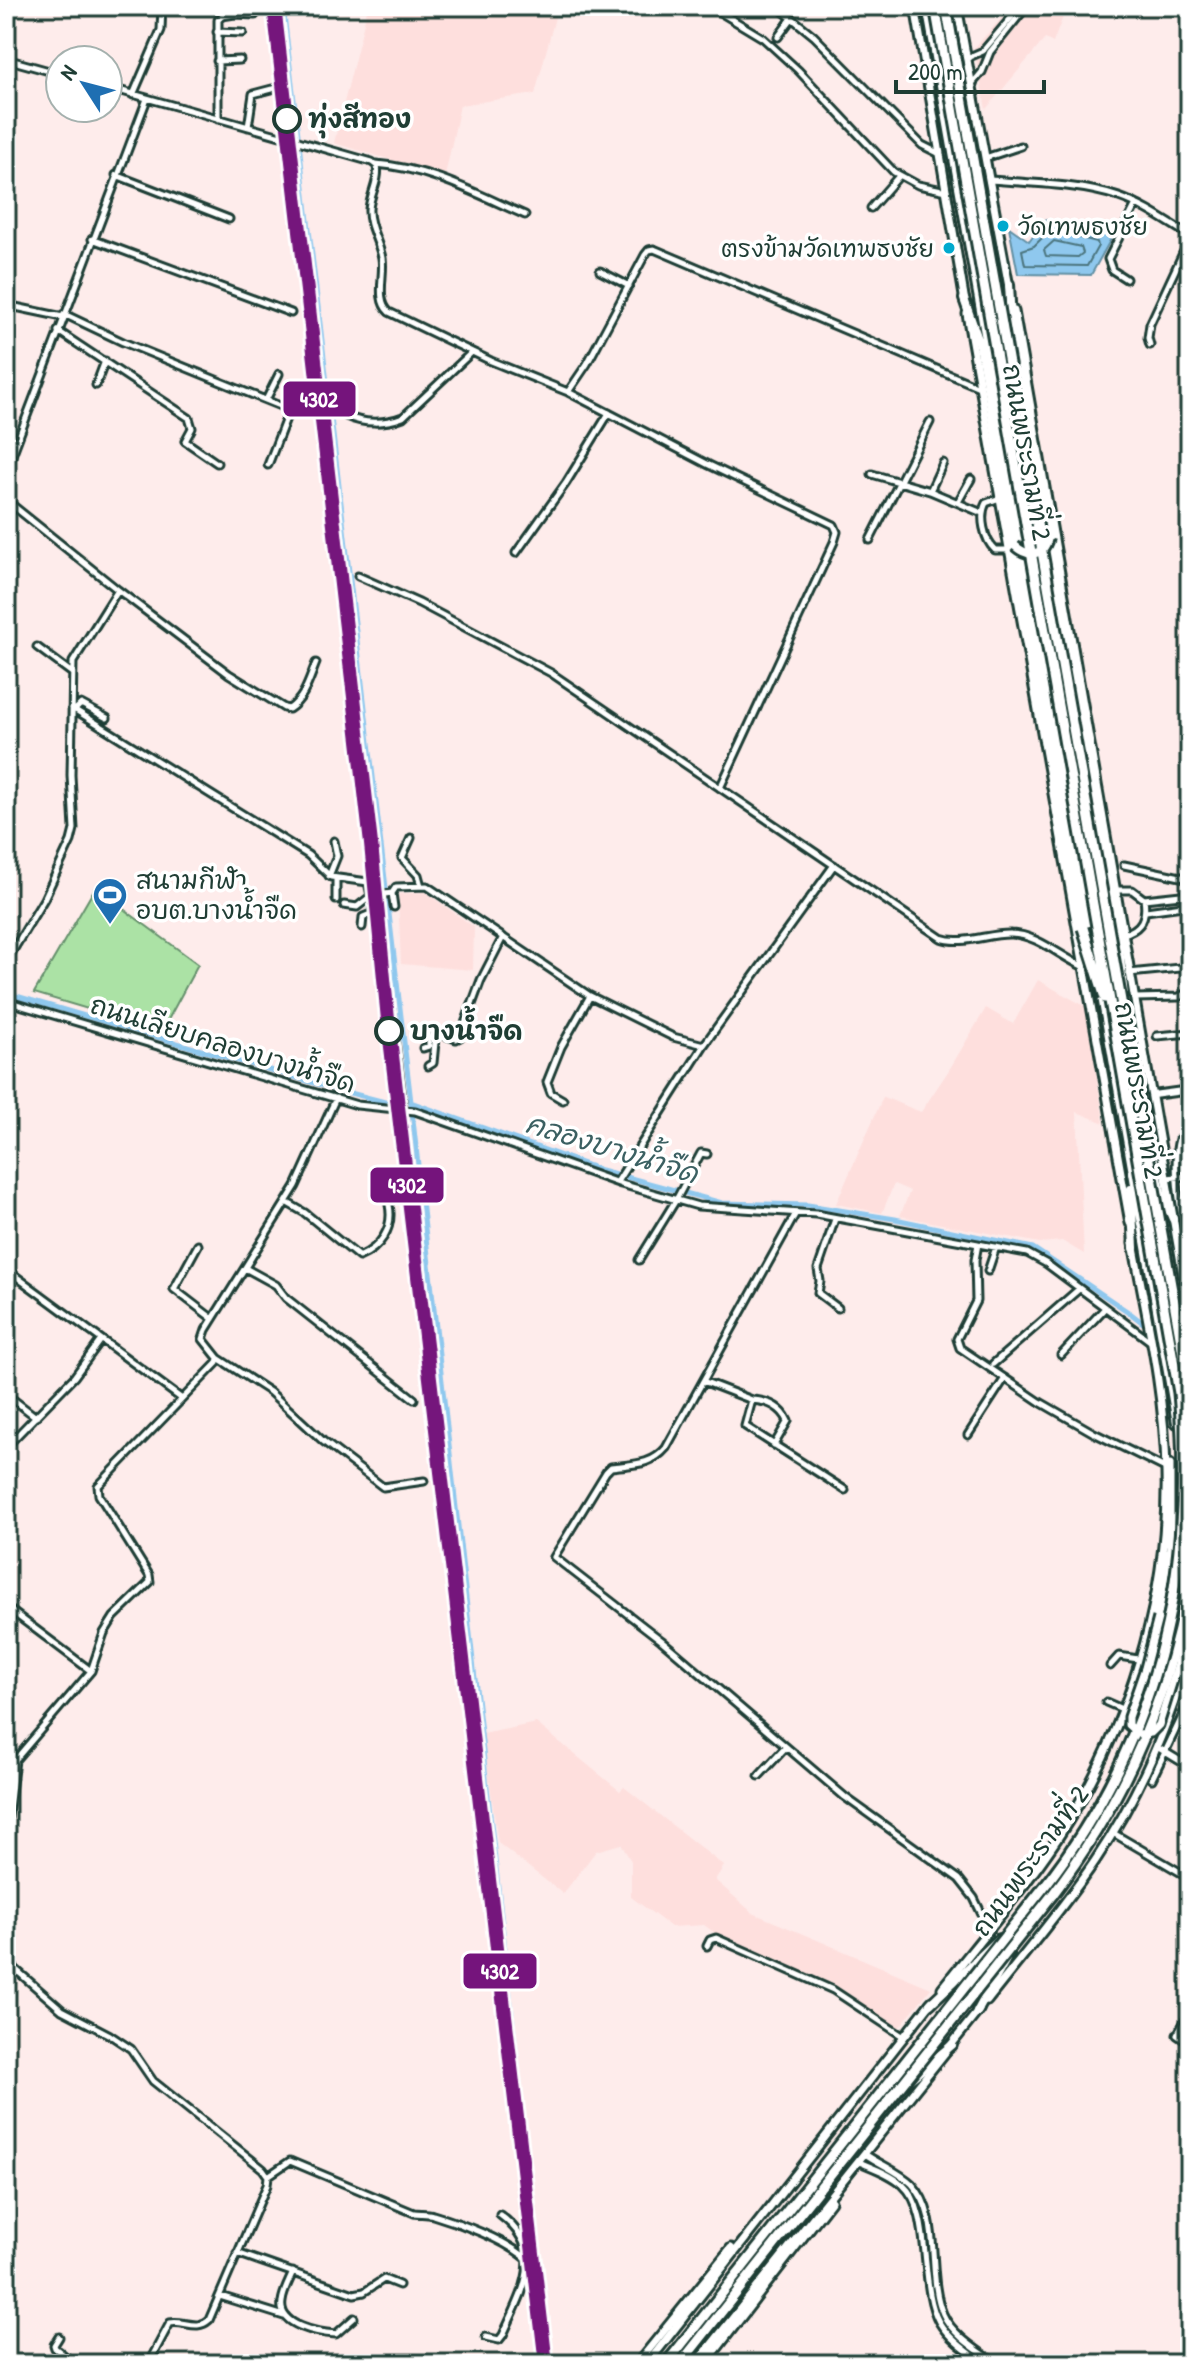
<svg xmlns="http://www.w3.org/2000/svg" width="1196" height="2370" viewBox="0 0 1196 2370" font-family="'Patrick Hand','Playpen Sans Thai',sans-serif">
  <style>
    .built { fill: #fedfdd }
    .green { fill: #abe2a5; stroke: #65906c; stroke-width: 2 }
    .water { fill: #8fc8ee; stroke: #6290a4; stroke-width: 2 }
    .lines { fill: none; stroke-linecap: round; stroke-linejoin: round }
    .shore { stroke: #4c757e; stroke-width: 2 }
    .canal { stroke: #8fc8ee; stroke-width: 5 }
    .minor-casing { stroke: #1f3d34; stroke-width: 11 }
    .tertiary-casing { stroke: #1f3d34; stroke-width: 12 }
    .secondary-casing { stroke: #1f3d34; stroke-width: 13 }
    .trunk-casing { stroke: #1f3d34; stroke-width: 14 }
    .motorway-casing { stroke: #1f3d34; stroke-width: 15 }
    .minor { stroke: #fff; stroke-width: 5 }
    .tertiary { stroke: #fff; stroke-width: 6 }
    .secondary { stroke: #fff; stroke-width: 7 }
    .trunk { stroke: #fff; stroke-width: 8 }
    .motorway { stroke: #fff; stroke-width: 9 }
    .secondary-bridge-casing { stroke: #1f3d34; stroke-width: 13; stroke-linecap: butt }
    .trunk-bridge-casing { stroke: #1f3d34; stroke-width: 14; stroke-linecap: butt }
    .motorway-bridge-casing { stroke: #1f3d34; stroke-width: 15; stroke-linecap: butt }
    .secondary-bridge { stroke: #fff; stroke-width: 7 }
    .trunk-bridge { stroke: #fff; stroke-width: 8 }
    .motorway-bridge { stroke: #fff; stroke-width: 9 }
    .rail-1-casing { stroke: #fff; stroke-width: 20 }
    .rail-1 { stroke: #75147c; stroke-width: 14 }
    .stop-dot { fill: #fff; stroke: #1f3d34; stroke-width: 4 }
    .bus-dot { fill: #00a9ce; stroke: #fff; stroke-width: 3 }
    .labels { text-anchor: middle; stroke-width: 7; stroke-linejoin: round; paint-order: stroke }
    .bus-label { font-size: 24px; fill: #1f3d34; stroke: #fff; text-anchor: start }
    .stop-label { font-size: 26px; font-weight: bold; fill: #1f3d34; stroke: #fff; text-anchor: start }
    .street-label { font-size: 26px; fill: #1f3d34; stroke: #fff }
    .poi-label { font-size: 26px; fill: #1f3d34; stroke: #fff; text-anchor: start }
    .water-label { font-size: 28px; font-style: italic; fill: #3b6062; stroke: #fff }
    .line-badge { stroke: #fff; stroke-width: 3 }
    .badge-label { font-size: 22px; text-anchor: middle; font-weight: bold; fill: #fff }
  </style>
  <rect width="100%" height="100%" fill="#feeceb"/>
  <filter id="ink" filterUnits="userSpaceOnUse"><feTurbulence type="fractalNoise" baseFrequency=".0125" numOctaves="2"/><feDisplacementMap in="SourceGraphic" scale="16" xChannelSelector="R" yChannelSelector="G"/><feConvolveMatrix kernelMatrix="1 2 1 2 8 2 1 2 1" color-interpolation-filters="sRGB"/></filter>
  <g filter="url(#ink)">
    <path class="built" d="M368,6H558L535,94L460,105L445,176L334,143Z
      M1013,6H1067L1053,43L1045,39L986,109L974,48Z
      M425,892L474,927L473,970L401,964L398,894Z
      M1038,980L1086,1007L1104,1123L1077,1112L1084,1254L1062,1241L1040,1243L900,1216L910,1191L894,1184L882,1213L836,1204L883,1097L921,1112L949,1070L986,1008L1013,1024Z
      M536,1723L620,1791L624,1787L724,1866L715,1880L753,1913L931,1988L898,2029L844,1993L757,1954L746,1955L704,1925L671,1927L631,1897V1861L621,1844L596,1851L563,1894L498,1843L483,1734Z"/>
    <path class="green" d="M95,888L198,964L162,1031L34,993Z"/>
    <path class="water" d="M1045,220L1112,237L1091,275L1018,274L1009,227L1029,241Z"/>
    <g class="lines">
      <path class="shore" d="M1050,230L1097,242L1098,246L1087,266L1025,265L1022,250L1034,246Z
        M1054,241L1081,247L1083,253L1078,257L1046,256L1044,250Z"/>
      <path class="canal" d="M283,6L298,135
        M299,144L411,1102L551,2364
        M6,993L335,1089L385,1102L405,1100L601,1170L722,1203L808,1205L895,1219L1033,1248L1130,1313L1161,1337
        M396,1101L435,1461L527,2235"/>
      <g class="minor-casing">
        <path id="minor" d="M710,6L763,38L798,70L894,172L918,185L947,191
          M777,6L814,36L922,145L940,154
          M235,14L255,15L260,6
          M217,32L243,33
          M778,37L792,18
          M967,58L983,51L1021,6
          M6,59L60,74
          M217,61L240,60
          M971,85L982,72L990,52L1027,6
          M108,87L372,162L377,166C380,180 370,194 369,209C368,226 379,241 382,258C385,275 375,299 389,312L491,361L568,392L709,465L834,525L837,532L834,542L720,788
          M133,95L161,30L162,6
          M218,119V20L222,16L235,14V6
          M248,127L253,94L272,89
          M985,158L1021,146
          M376,164C430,168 477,194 525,215
          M116,175L229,219
          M989,180C1030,183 1081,184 1119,197C1145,206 1167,222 1190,236
          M871,208L899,176
          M92,239L291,313
          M600,271L629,286
          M1126,279L1112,270L1108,259L1136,204
          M6,305L63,317
          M64,314L123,342L285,408L288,413L268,465
          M58,331L189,418L192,428L185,441L217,463
          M1150,345L1148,338L1150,324L1190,238
          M96,385L105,361
          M568,392L587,364L645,255L649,250L654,249L979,387
          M266,400L279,374
          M346,416C363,424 385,424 403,417L472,352
          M6,471L147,99
          M872,474L930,491L982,513
          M930,491L943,463
          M1000,498L986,503C979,516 984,540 995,550H1009
          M6,500L118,590L73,662L71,775L74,829L71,841L44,899L6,962
          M958,502L971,479
          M870,540L930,422
          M516,553L566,483L609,413
          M358,576L419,603L551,673L941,938C962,946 989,933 1011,934C1036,934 1060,956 1082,966
          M118,590L229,674L284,708L289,709C305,698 309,680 316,663
          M37,647L72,673
          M72,708L308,855L331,877L368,882L371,896L392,893
          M75,710L81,704L107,718
          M411,838L402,858L418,875L421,886
          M1124,865L1190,879
          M329,876L337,856L334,841
          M336,878V900
          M1115,890H1132L1144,899C1147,917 1142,929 1123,934
          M1144,899L1190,894
          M344,905L357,907L371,896L373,913L363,917L362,927
          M394,907L392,893L396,887L427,886L590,996L673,1037L704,1045
          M1146,911L1190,905
          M1129,973L1180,968L1190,974
          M1135,998L1179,997L1190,991
          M6,1001L357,1105L415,1111L621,1184L698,1206L816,1214L1027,1253L1047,1264L1150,1341
          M1157,1036L1190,1033
          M395,1040L403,1107
          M423,1048L429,1046V1031
          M428,1066L433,1063L436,1032L456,1039L460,1037L481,980L503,937
          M563,1100L551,1093L547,1082L561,1047L590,996
          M1190,1133L1179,1139C1170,1171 1184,1224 1190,1257
          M1166,1178L1190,1176
          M617,1182L704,1045L834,865
          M286,1202L305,1213L359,1257C380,1248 394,1229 389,1205
          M796,1213L666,1448C651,1466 632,1464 611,1467L606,1472L554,1557L661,1640L845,1797L959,1879L974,1898L989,1929
          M835,1219L818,1269L820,1281L818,1293L838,1308
          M978,1244L975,1260L976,1301L957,1339L960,1348L1040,1402L1094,1433L1165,1468
          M198,1245L174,1289L213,1319
          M639,1260L676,1200L701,1153L707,1154
          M245,1268L276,1285L286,1298L414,1399
          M6,1269L182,1399
          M988,1271L996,1247
          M1061,1355L1105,1308
          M218,1358L270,1392L323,1441L383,1487L424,1481
          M993,1364L1079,1289
          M703,1381L752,1400L745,1426L845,1490
          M6,1394L36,1417
          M752,1400C768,1401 781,1406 788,1421L774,1445
          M968,1435L1005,1378
          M6,1447L74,1377L101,1340
          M6,1607L91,1671
          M1110,1666L1119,1656L1138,1659
          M1106,1702L1122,1709
          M1157,1747L1190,1767
          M759,1776L785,1748
          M1152,1779L1190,1700
          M1113,1833L1190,1878
          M6,1834L15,1760L91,1671L104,1633L114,1617L150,1582L149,1575L99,1495L98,1486L217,1363L218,1358L203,1339L206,1330L296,1186L336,1098
          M707,1946L710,1940L716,1938L833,1990L904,2037
          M6,1961L62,2010L110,2035L131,2049L153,2081L263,2169L268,2176
          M1190,2012L1177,2035L1190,2044
          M1187,2117L1190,2116
          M865,2154C879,2164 900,2172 912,2184C943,2217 926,2275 943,2314C952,2335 979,2351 997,2364
          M859,2162C873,2168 891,2174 903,2185C933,2211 919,2287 939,2322C949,2339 968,2352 984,2364
          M237,2253L354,2294L364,2292L384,2279L399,2285
          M293,2272C289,2282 283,2292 282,2302C278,2326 319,2333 336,2334L354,2318
          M220,2296L284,2316
          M59,2337L54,2345L55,2348L75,2364
          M486,2337L499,2340L503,2335C522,2292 549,2251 500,2215
          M148,2364L170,2323C184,2320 197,2331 209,2320L267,2185L268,2176L290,2161L414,2213C420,2214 427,2213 433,2215C460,2223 506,2240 527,2259"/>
      </g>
      <g class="tertiary-casing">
        <path id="tertiary" d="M1153,1095L1190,1090"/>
      </g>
      <g class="secondary-casing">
        <path id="secondary" d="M915,6L965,302
          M957,6L1009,287
          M1014,311L1190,1314
          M967,314L1130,1223
          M1158,1618L1170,1547V1464
          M942,1988C981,1939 1022,1891 1057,1839C1127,1733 1169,1599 1166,1472C1165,1396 1147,1318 1133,1243
          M987,2001C1023,1955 1062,1910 1095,1861C1138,1797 1170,1724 1190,1649
          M637,2364L731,2248
          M647,2364L932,2001
          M696,2364L979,2010
          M705,2364L831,2201"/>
      </g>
      <g class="trunk-casing">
        <path id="trunk" d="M927,6L1095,954
          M1009,284L1012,339L1048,538
          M964,299L980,345L1015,546
          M1101,991L1177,1423
          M1146,1125L1161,1191L1173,1219
          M1131,1189L1134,1248
          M1188,1390L1190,1405
          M930,2004L999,1939
          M977,2012L1009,1954
          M906,2083L952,2045"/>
      </g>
      <g class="motorway-casing">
        <path id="motorway" d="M1048,538L1116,921L1123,992
          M1015,546L1083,928"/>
      </g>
      <use href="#minor" class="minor"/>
      <use href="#tertiary" class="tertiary"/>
      <use href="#secondary" class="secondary"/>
      <use href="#trunk" class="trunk"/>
      <use href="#motorway" class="motorway"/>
      <g class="secondary-bridge-casing">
        <path id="secondary-bridge" d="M1158,1618L1145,1668L1128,1717V1725L1138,1734L1151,1733L1159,1725L1189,1629"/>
      </g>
      <g class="trunk-bridge-casing">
        <path id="trunk-bridge" d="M1015,546C1029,558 1043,556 1048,538"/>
      </g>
      <g class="motorway-bridge-casing">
        <path id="motorway-bridge" d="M946,6L1190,1393
          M1083,928L1105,998
          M666,2364L1044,1887C1157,1742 1196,1575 1179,1393L935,6
          M680,2364L1053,1894C1125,1799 1172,1692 1190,1573"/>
      </g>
      <use href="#secondary-bridge" class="secondary-bridge"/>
      <use href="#trunk-bridge" class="trunk-bridge"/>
      <use href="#motorway-bridge" class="motorway-bridge"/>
      <g class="rail-1-casing">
        <path id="rail-1" d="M274,6L371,844L389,1030L546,2364"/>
      </g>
      <use href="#rail-1" class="rail-1"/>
    </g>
  </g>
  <defs>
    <g id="stadium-pin" transform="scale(1.8)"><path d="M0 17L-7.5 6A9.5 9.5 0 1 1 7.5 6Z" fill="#1f6fb2" stroke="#fff"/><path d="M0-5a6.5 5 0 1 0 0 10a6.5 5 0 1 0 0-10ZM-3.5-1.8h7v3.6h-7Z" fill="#fff"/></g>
  </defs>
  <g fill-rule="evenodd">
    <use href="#stadium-pin" x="110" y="895"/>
  </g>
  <g class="stop-dot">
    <circle cx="287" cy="119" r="13"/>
    <circle cx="389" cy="1031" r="13"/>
  </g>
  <g class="bus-dot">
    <circle cx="1003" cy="226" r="7"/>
    <circle cx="949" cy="248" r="7"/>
  </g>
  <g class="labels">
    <g class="bus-label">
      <text x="1018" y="235">วัดเทพธงชัย</text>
      <text x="934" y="257" text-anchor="end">ตรงข้ามวัดเทพธงชัย</text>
    </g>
    <g class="stop-label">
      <text x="308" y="128">ทุ่งสีทอง</text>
      <text x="410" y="1040">บางน้ำจืด</text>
    </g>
    <g class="street-label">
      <text transform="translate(1027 452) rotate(80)" y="9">ถนนพระรามที่ 2</text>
      <text transform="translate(223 1044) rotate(17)" y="9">ถนนเลียบคลองบางน้ำจืด</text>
      <text transform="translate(1139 1090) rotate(80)" y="9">ถนนพระรามที่ 2</text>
      <text transform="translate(1030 1861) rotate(-54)" y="9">ถนนพระรามที่ 2</text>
    </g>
    <g class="poi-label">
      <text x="136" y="889">สนามกีฬา<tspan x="136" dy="30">อบต.บางน้ำจืด</tspan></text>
    </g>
    <g class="water-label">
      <text transform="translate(612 1148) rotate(17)" y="10">คลองบางน้ำจืด</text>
    </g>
  </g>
  <g class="line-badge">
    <rect x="282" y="380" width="75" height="38" rx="8" fill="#75147c"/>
    <rect x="369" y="1166" width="76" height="38" rx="8" fill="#75147c"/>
    <rect x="462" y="1952" width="76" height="38" rx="8" fill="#75147c"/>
  </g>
  <g class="badge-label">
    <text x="319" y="407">4302</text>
    <text x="407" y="1193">4302</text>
    <text x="500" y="1979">4302</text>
  </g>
  <rect width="1196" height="2370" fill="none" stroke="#fff" stroke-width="32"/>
  <rect x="16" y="16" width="1164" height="2338" fill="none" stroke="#1f3d34" stroke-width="3" filter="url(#ink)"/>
  <g transform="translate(84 84) rotate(306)"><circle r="38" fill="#ffffff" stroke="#a5b1ae" stroke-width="2"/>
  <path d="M0-6L14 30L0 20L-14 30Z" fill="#1f6fb2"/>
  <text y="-12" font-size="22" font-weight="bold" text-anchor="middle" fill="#1f3d34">N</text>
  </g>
  <path d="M896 80v12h148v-12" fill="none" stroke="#1f3d34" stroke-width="4"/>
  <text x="908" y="80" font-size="24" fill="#1f3d34" stroke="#ffffff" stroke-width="6" paint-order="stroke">200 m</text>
</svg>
